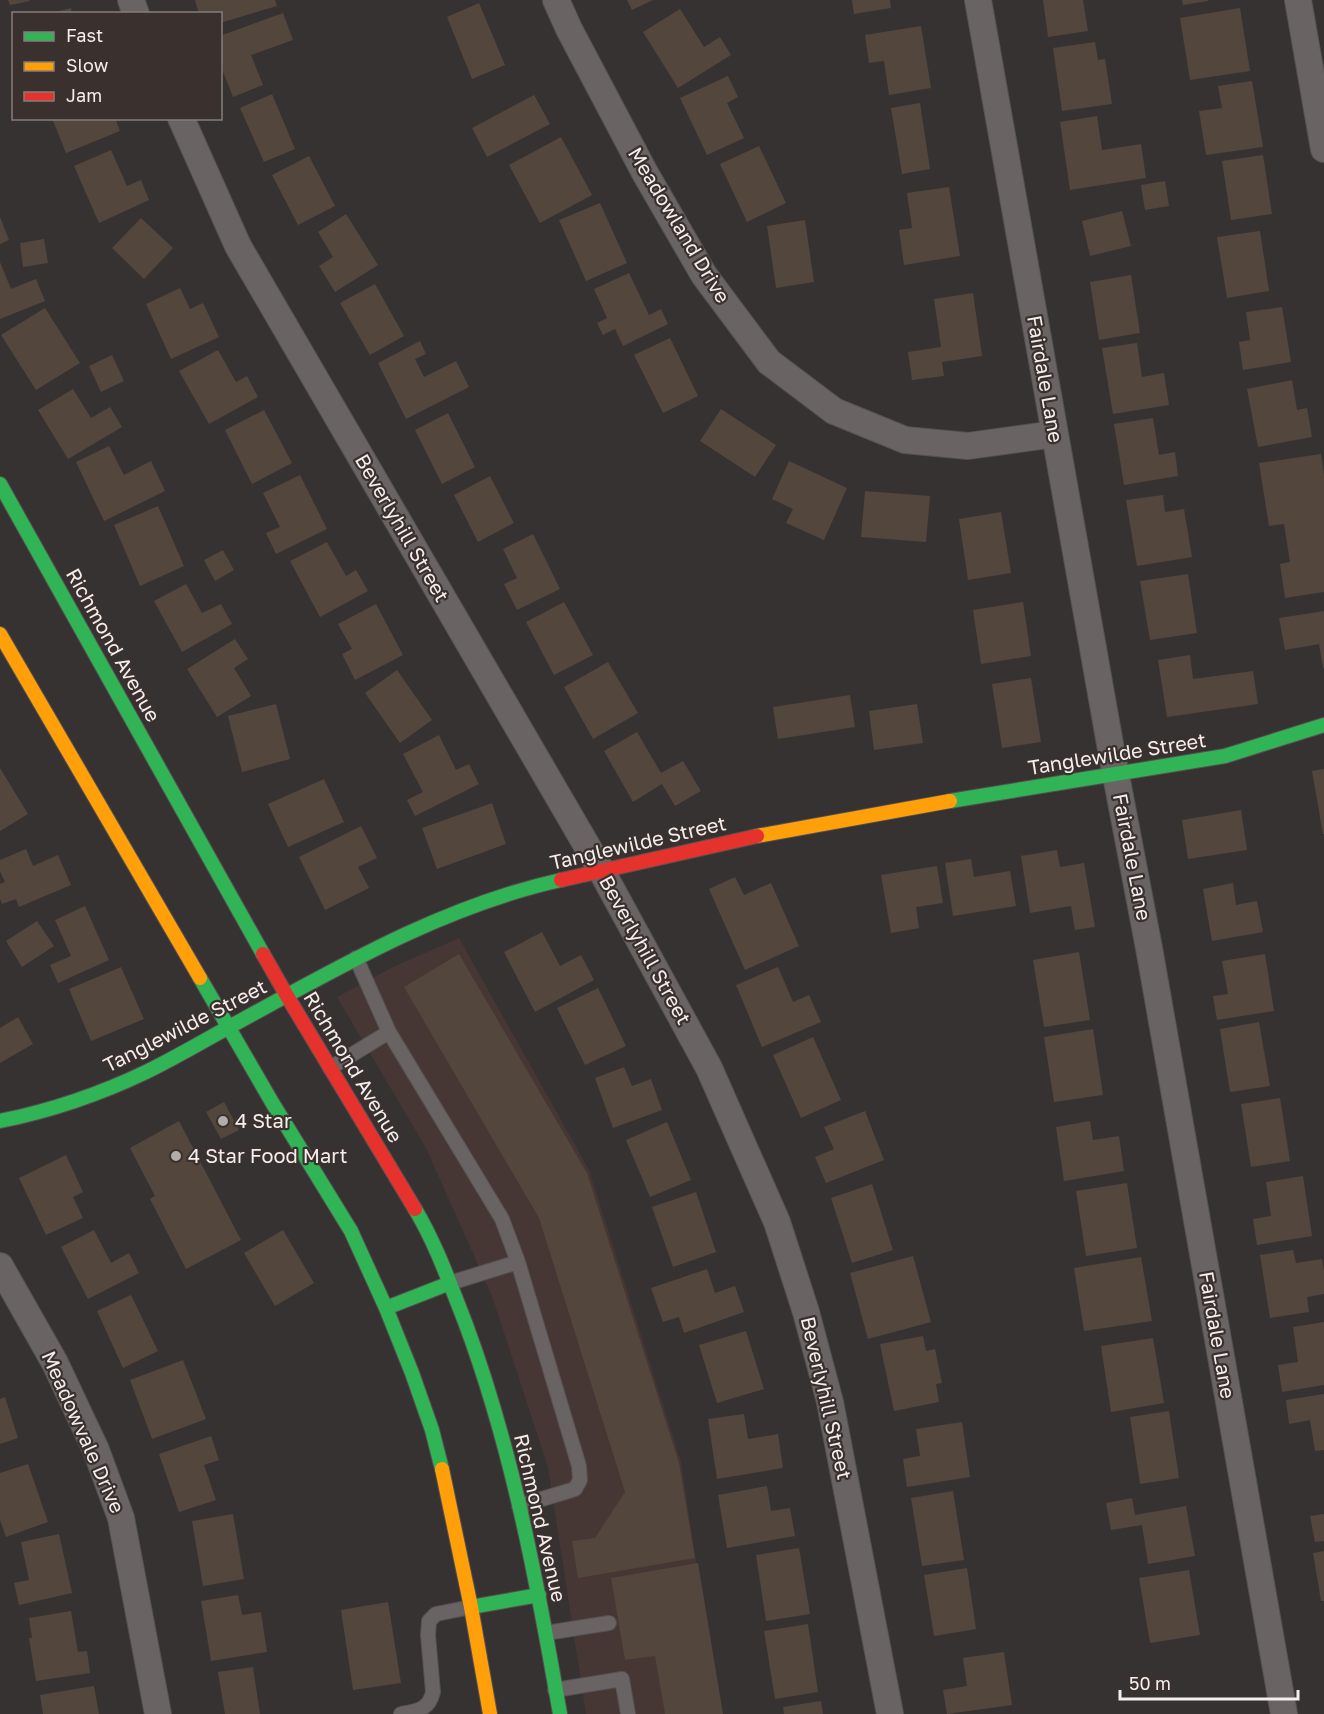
<svg xmlns="http://www.w3.org/2000/svg" width="1324" height="1714" viewBox="0 0 1324 1714" font-family="'Golos Text',sans-serif">
  <style>
    .built { fill: #463734 }
    .building { fill: #53463c }
    .lines { fill: none; stroke-linecap: round; stroke-linejoin: round }
    .lane-casing { stroke: #565151; stroke-width: 16 }
    .street-casing { stroke: #565151; stroke-width: 28 }
    .fast-casing { stroke: #565151; stroke-width: 16 }
    .slow-casing { stroke: #565151; stroke-width: 16 }
    .jam-casing { stroke: #565151; stroke-width: 16 }
    .lane { stroke: #696463; stroke-width: 14 }
    .street { stroke: #696463; stroke-width: 26 }
    .fast { stroke: #30b455; stroke-width: 14 }
    .slow { stroke: #ff9f0a; stroke-width: 14 }
    .jam { stroke: #e5322d; stroke-width: 14 }
    .poi-dot { fill: #b2acab; stroke: #3a312f; stroke-width: 2 }
    .labels { text-anchor: middle; stroke-width: 4.5; stroke-linejoin: round; paint-order: stroke }
    .street-label { font-size: 20px; fill: #f4eeec; stroke: #3a312f }
    .poi-label { font-size: 20px; fill: #f4eeec; stroke: #3a312f; text-anchor: start }
  </style>
  <rect width="100%" height="100%" fill="#373232"/>
  <path class="built" d="M459,938L589,1170L681,1462L719,1714H586L548,1467L492,1296L426,1148L337,997L393,967Z"/>
  <path class="building" d="M8,0H29L30,1L10,5Z
    M195,0H275L277,6L220,23V14H199Z
    M627,0H653L632,10Z
    M852,0H890L891,8L854,14Z
    M1043,0H1083L1088,31L1048,37Z
    M1182,0H1208V1L1183,5Z
    M479,3L505,65L472,79L447,17Z
    M71,8L72,14H53V13Z
    M1240,8L1250,71L1190,80L1180,18Z
    M680,9L704,47L720,37L731,55L678,88L643,32Z
    M283,13L293,40L251,55L263,85L233,97L220,64V36Z
    M921,26L931,88L889,95L884,61L869,63L865,35Z
    M1095,42L1098,60L1105,59L1112,104L1062,111L1053,48Z
    M728,76L738,97L727,103L744,138L707,155L680,98Z
    M1252,81L1263,147L1206,155L1199,111L1222,108L1218,86Z
    M272,94L295,149L264,162L240,108Z
    M534,95L550,124L487,157L472,128Z
    M920,103L930,169L902,174L891,108Z
    M1097,116L1102,150L1141,144L1146,178L1070,190L1060,122Z
    M52,118H115L120,131L66,153Z
    M561,137L592,195L540,223L509,165Z
    M759,146L786,203L747,222L720,164Z
    M111,150L127,186L141,180L149,200L99,223L74,166Z
    M1263,155L1272,214L1231,220L1222,161Z
    M309,156L335,206L298,225L272,175Z
    M1165,181L1169,206L1145,210L1141,185Z
    M949,187L960,256L904,265L899,230L912,228L907,193Z
    M600,203L627,263L586,281L559,220Z
    M1122,211L1131,246L1090,256L1082,221Z
    M346,214L378,265L335,292L319,266L333,257L318,232Z
    M0,217L9,240L0,244Z
    M141,218L173,248L144,279L112,248Z
    M805,220L814,282L776,288L767,226Z
    M1260,231L1269,291L1227,298L1217,237Z
    M44,239L48,263L23,267L20,243Z
    M0,262L11,289L36,279L45,301L0,319Z
    M629,273L649,315L661,309L668,324L623,346L615,329L603,335L597,323L607,318L594,289Z
    M1131,275L1140,333L1099,340L1090,282Z
    M375,284L404,336L370,355L340,303Z
    M180,288L190,309L203,303L219,337L171,359L146,304Z
    M973,293L982,356L942,362L944,376L912,380L908,352L941,347L934,299Z
    M1282,307L1291,362L1243,370L1239,342L1250,340L1246,312Z
    M45,308L80,363L36,390L1,335Z
    M670,338L698,396L663,413L634,355Z
    M420,341L426,354L415,359L424,377L456,361L469,387L406,419L378,363Z
    M1137,343L1142,377L1164,373L1169,405L1113,414L1102,348Z
    M218,350L236,382L247,376L258,397L209,424L179,371Z
    M112,355L124,381L101,392L89,366Z
    M1292,380L1297,410L1307,408L1312,437L1258,447L1247,389Z
    M73,389L91,418L110,407L122,427L68,459L38,410Z
    M721,409L776,445L755,477L700,441Z
    M264,410L292,463L252,484L225,430Z
    M448,413L475,467L442,484L415,430Z
    M1153,418L1159,455L1175,452L1178,476L1124,485L1114,424Z
    M109,446L124,475L151,461L165,491L104,521L76,462Z
    M1321,454L1324,475V592L1285,598L1280,564L1290,562L1284,524L1269,526L1259,463Z
    M789,461L847,488L824,540L786,523L793,509L772,499Z
    M300,475L327,529L276,554L266,533L280,527L263,493Z
    M490,476L514,523L478,542L454,495Z
    M865,491L930,496L926,542L861,537Z
    M1163,495L1165,512L1184,509L1192,557L1137,566L1126,500Z
    M158,506L184,566L140,586L114,525Z
    M1001,512L1011,573L968,580L959,519Z
    M533,534L560,589L517,610L504,584L517,578L503,549Z
    M327,542L346,576L356,570L368,591L320,617L290,561Z
    M223,550L234,570L215,581L204,560Z
    M1188,574L1197,633L1150,640L1140,581Z
    M186,584L202,613L221,604L232,624L182,652L154,601Z
    M564,602L593,655L554,675L526,622Z
    M1023,602L1031,656L981,664L973,610Z
    M376,604L403,655L355,680L342,654L352,649L338,624Z
    M1324,611V668H1323L1319,644L1285,650L1279,618Z
    M235,639L248,659L234,668L251,696L217,717L187,669Z
    M1190,655L1193,679L1253,671L1258,704L1167,717L1158,660Z
    M608,662L638,713L593,739L564,687Z
    M397,670L432,720L400,743L365,693Z
    M1031,678L1041,742L1002,748L992,684Z
    M850,695L855,727L778,739L773,707Z
    M276,704L290,759L242,772L228,716Z
    M917,704L923,743L874,750L869,711Z
    M637,732L661,773L683,761L701,791L675,806L662,784L633,802L604,751Z
    M439,735L456,770L469,764L479,784L415,816L407,800L423,792L403,754Z
    M0,768L28,814L0,831Z
    M1324,769V834H1323L1312,771Z
    M324,779L344,822L288,847L268,804Z
    M492,803L506,844L437,869L422,828Z
    M1241,810L1247,850L1188,859L1182,820Z
    M361,826L377,858L358,867L369,888L325,910L299,857Z
    M26,849L33,866L58,855L71,885L19,907L16,899L2,904L0,899V884L5,882L0,871V860Z
    M1057,850L1060,867L1084,863L1095,927L1075,930L1071,906L1030,913L1021,856Z
    M971,859L974,877L1010,871L1016,906L953,916L945,863Z
    M937,866L943,903L916,907L919,928L891,933L881,875Z
    M735,877L744,895L771,883L799,946L745,970L709,889Z
    M1233,883L1236,905L1257,901L1263,932L1212,941L1203,889Z
    M85,906L109,960L58,983L50,965L71,956L55,920Z
    M37,921L54,946L22,967L6,941Z
    M542,932L560,966L581,955L594,980L535,1012L504,952Z
    M1079,952L1090,1020L1044,1027L1033,960Z
    M459,954L587,1173L679,1463L695,1558L578,1578L572,1541L595,1538L625,1492L539,1218L404,987Z
    M1265,954L1274,1011L1217,1020L1213,996L1228,994L1222,961Z
    M121,967L144,1019L91,1041L69,989Z
    M778,967L793,1002L809,995L821,1022L762,1047L736,985Z
    M598,988L626,1046L585,1065L557,1008Z
    M18,1017L33,1044L0,1063V1028Z
    M1259,1022L1270,1086L1230,1092L1220,1029Z
    M1093,1029L1103,1095L1054,1102L1044,1037Z
    M813,1037L841,1100L801,1118L773,1055Z
    M624,1067L632,1086L651,1079L662,1110L613,1128L595,1078Z
    M1280,1098L1290,1161L1251,1167L1241,1104Z
    M224,1102L239,1130L221,1139L206,1112Z
    M865,1111L884,1160L826,1183L815,1157L834,1149L824,1127Z
    M179,1121L241,1240L186,1269L150,1199L155,1196L130,1148Z
    M1090,1121L1093,1140L1119,1136L1124,1171L1064,1181L1056,1127Z
    M667,1122L691,1180L650,1197L626,1140Z
    M66,1155L83,1192L73,1197L83,1218L46,1235L19,1178Z
    M1303,1176L1312,1236L1257,1245L1253,1219L1271,1216L1266,1182Z
    M1127,1183L1137,1248L1086,1256L1076,1191Z
    M872,1184L893,1250L852,1263L831,1198Z
    M696,1192L716,1252L673,1267L652,1207Z
    M94,1230L111,1263L129,1253L139,1273L88,1299L61,1247Z
    M283,1230L314,1283L275,1306L244,1253Z
    M1293,1250L1296,1263L1322,1259L1324,1271V1294L1307,1297L1309,1312L1270,1318L1260,1255Z
    M913,1256L931,1322L868,1339L850,1273Z
    M1141,1257L1152,1321L1084,1331L1074,1268Z
    M707,1269L715,1293L735,1286L744,1312L684,1333L679,1317L663,1322L651,1288Z
    M131,1295L158,1351L123,1368L97,1311Z
    M1324,1322V1385L1282,1392L1278,1365L1298,1362L1293,1327Z
    M746,1331L764,1389L717,1403L699,1345Z
    M923,1336L926,1351L935,1349L942,1383L936,1384L939,1402L894,1411L880,1344Z
    M1153,1338L1164,1403L1111,1412L1101,1346Z
    M183,1360L206,1419L152,1439L130,1380Z
    M1324,1394V1450L1315,1451L1310,1420L1289,1424L1286,1400Z
    M5,1397L18,1438L0,1444V1399Z
    M1169,1411L1179,1478L1140,1484L1130,1417Z
    M744,1414L748,1439L778,1434L783,1468L717,1479L708,1419Z
    M962,1422L970,1477L907,1487L903,1459L920,1456L916,1429Z
    M211,1436L219,1460L204,1465L216,1500L179,1512L159,1454Z
    M28,1464L48,1522L6,1537L0,1520V1473Z
    M767,1486L771,1511L790,1508L795,1536L727,1548L718,1495Z
    M953,1491L964,1560L922,1566L911,1498Z
    M1132,1498L1135,1515L1186,1506L1195,1556L1148,1564L1142,1525L1111,1530L1106,1503Z
    M233,1514L244,1579L203,1586L192,1521Z
    M1324,1514V1541L1315,1542L1310,1516Z
    M59,1534L72,1593L19,1605L14,1583L29,1580L21,1542Z
    M799,1548L810,1614L766,1621L756,1555Z
    M1324,1551V1601H1321L1313,1553Z
    M698,1563L723,1714H665L655,1656L625,1660L611,1578Z
    M967,1568L976,1629L934,1636L924,1575Z
    M1189,1570L1200,1635L1150,1643L1139,1578Z
    M238,1595L242,1615L261,1612L267,1652L211,1661L201,1601Z
    M388,1602L401,1683L353,1690L341,1610Z
    M71,1611L78,1652L87,1651L90,1673L36,1681L29,1638H32L29,1618Z
    M808,1624L818,1692L775,1699L764,1631Z
    M1004,1652L1012,1705L947,1714L943,1690L967,1686L963,1658Z
    M253,1667L260,1714H225L218,1672Z
    M94,1686L99,1714H43L40,1695Z
    M821,1701L823,1714H784L783,1707Z"/>
  <g class="lines">
    <g class="lane-casing">
      <path id="lane" d="M356,958L389,1032
        M330,1068L389,1032L502,1219L518,1262L579,1466L580,1480L575,1489L519,1506
        M450,1283L518,1262
        M546,1633L609,1623
        M555,1690L622,1679L628,1714
        M401,1714C417,1711 429,1710 433,1692L428,1635L429,1621L436,1614L471,1607"/>
    </g>
    <g class="street-casing">
      <path id="street" d="M131,0L136,14
        M556,0L569,29L645,173L704,275L769,362L834,411L905,440L968,446L1055,434
        M978,0L1110,744L1149,948L1284,1714
        M1298,0L1324,149
        M181,118L238,246L601,870L709,1068L777,1222L806,1312L830,1402L890,1714
        M0,1266L55,1363L96,1450L121,1518L158,1714"/>
    </g>
    <g class="fast-casing">
      <path id="fast" d="M0,484L263,954
        M950,801L1225,756L1324,725
        M200,978L273,1104L351,1231L386,1308L412,1373L432,1430L442,1469
        M0,1121C50,1111 100,1094 146,1072C179,1056 210,1037 242,1020C344,964 447,905 561,880
        M415,1209C436,1244 450,1284 465,1322C512,1448 537,1581 560,1714
        M386,1308L450,1283
        M471,1607L539,1595"/>
    </g>
    <g class="slow-casing">
      <path id="slow" d="M0,634L200,978
        M757,836L950,801
        M442,1469L471,1607L490,1714"/>
    </g>
    <g class="jam-casing">
      <path id="jam" d="M561,880L757,836
        M263,954L287,996L415,1209"/>
    </g>
    <use href="#lane" class="lane"/>
    <use href="#street" class="street"/>
    <use href="#fast" class="fast"/>
    <use href="#slow" class="slow"/>
    <use href="#jam" class="jam"/>
  </g>
  <g class="poi-dot">
    <circle cx="223" cy="1121" r="6"/>
    <circle cx="176" cy="1156" r="6"/>
  </g>
  <g class="labels">
    <g class="street-label">
      <text transform="translate(679 225) rotate(59)" y="7">Meadowland Drive</text>
      <text transform="translate(1045 379) rotate(80)" y="7">Fairdale Lane</text>
      <text transform="translate(402 528) rotate(60)" y="7">Beverlyhill Street</text>
      <text transform="translate(113 645) rotate(61)" y="7">Richmond Avenue</text>
      <text transform="translate(1117 754) rotate(-9)" y="7">Tanglewilde Street</text>
      <text transform="translate(638 843) rotate(-13)" y="7">Tanglewilde Street</text>
      <text transform="translate(1132 857) rotate(79)" y="7">Fairdale Lane</text>
      <text transform="translate(645 950) rotate(61)" y="7">Beverlyhill Street</text>
      <text transform="translate(185 1026) rotate(-27)" y="7">Tanglewilde Street</text>
      <text transform="translate(353 1067) rotate(59)" y="7">Richmond Avenue</text>
      <text transform="translate(1217 1335) rotate(80)" y="7">Fairdale Lane</text>
      <text transform="translate(826 1398) rotate(77)" y="7">Beverlyhill Street</text>
      <text transform="translate(83 1432) rotate(66)" y="7">Meadowvale Drive</text>
      <text transform="translate(540 1518) rotate(77)" y="7">Richmond Avenue</text>
    </g>
    <g class="poi-label">
      <text x="235" y="1128">4 Star</text>
      <text x="188" y="1163">4 Star Food Mart</text>
    </g>
  </g>
  <rect x="12" y="12" width="210" height="108" fill="#3a312f" stroke="#847d7b" stroke-width="1.5"/>
  <rect x="24" y="32" width="30" height="9" fill="#30b455" stroke="#847d7b" stroke-width="1.5"/>
  <text x="66" y="42" font-size="18" fill="#f4eeec">Fast</text>
  <rect x="24" y="62" width="30" height="9" fill="#ff9f0a" stroke="#847d7b" stroke-width="1.5"/>
  <text x="66" y="72" font-size="18" fill="#f4eeec">Slow</text>
  <rect x="24" y="92" width="30" height="9" fill="#e5322d" stroke="#847d7b" stroke-width="1.5"/>
  <text x="66" y="102" font-size="18" fill="#f4eeec">Jam</text>
  <path d="M1120 1690v9h178v-9" fill="none" stroke="#f4eeec" stroke-width="3"/>
  <text x="1129" y="1690" font-size="18" fill="#f4eeec" stroke="#3a312f" stroke-width="4.5" paint-order="stroke">50 m</text>
</svg>
